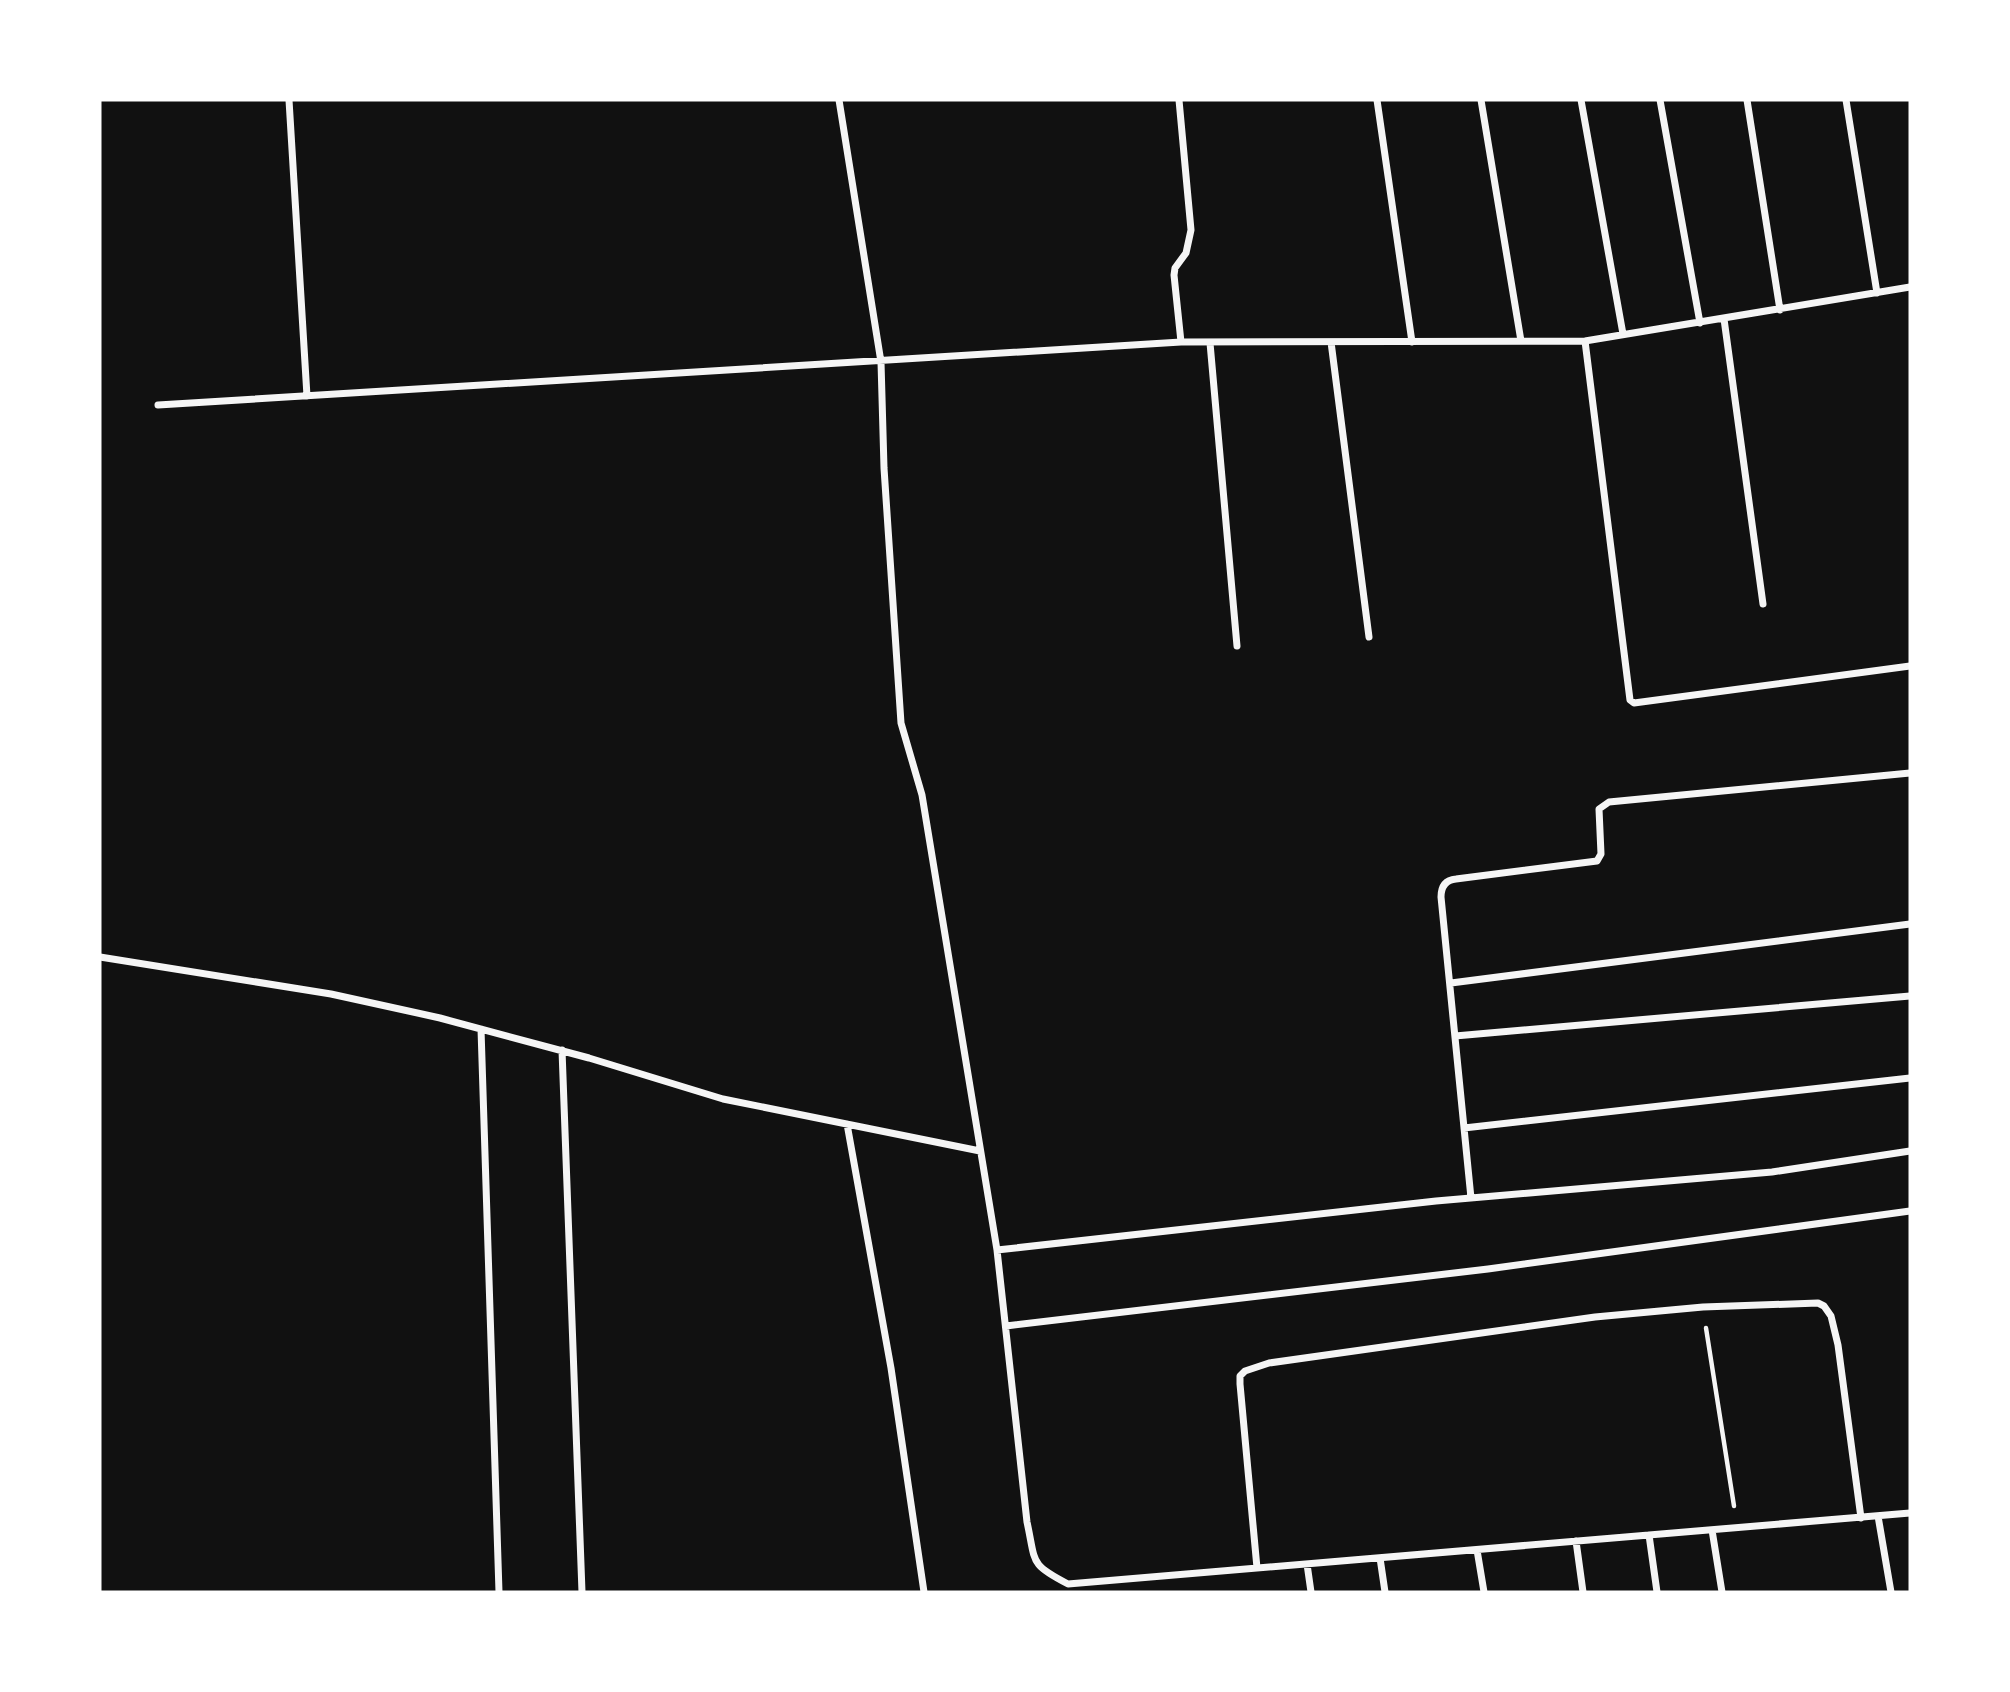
<svg xmlns="http://www.w3.org/2000/svg" width="2010" height="1692" viewBox="0 0 2010 1692" font-family="Poppins,sans-serif">
  <style>
    .lines { fill: none; stroke-linecap: round; stroke-linejoin: round }
    .path { stroke: #f5f5f5; stroke-width: 4.5 }
    .minor { stroke: #f5f5f5; stroke-width: 7 }
  </style>
  <rect width="100%" height="100%" fill="#111"/>
  <g class="lines">
    <path class="path" d="M1706,1328L1734,1506"/>
    <path class="minor" d="M289,100L307,396
      M839,100L881,362L884,468L901,723L922,795L997,1250L1027,1522C1036,1563 1029,1564 1068,1584L1910,1513
      M1179,100L1191,230L1186,253L1175,268L1174,275L1181,342
      M1377,100L1412,342
      M1481,100L1521,341
      M1581,100L1623,334
      M1660,100L1700,323
      M1747,100L1780,310
      M1846,100L1877,293
      M1724,319L1763,604
      M1585,341L1630,700L1634,703L1910,666
      M1331,342L1369,637
      M1210,343L1237,646
      M158,405L1181,342L1585,341L1910,287
      M100,957L331,994L440,1018L589,1058L723,1099L980,1151
      M1451,983L1910,924
      M481,1029L499,1592
      M1455,1036L1910,996
      M562,1050L582,1592
      M847,1124L891,1368L924,1592
      M1464,1128L1910,1078
      M1471,1198L1441,897C1441,886 1446,880 1456,879L1597,861L1601,854L1599,809L1609,802L1910,773
      M997,1250L1436,1201L1772,1172L1910,1151
      M1006,1326L1488,1269L1910,1211
      M1878,1516L1891,1592
      M1712,1530L1722,1592
      M1649,1535L1657,1592
      M1576,1541L1583,1592
      M1477,1550L1484,1592
      M1380,1558L1385,1592
      M1307,1564L1311,1592
      M1257,1568L1240,1384V1376L1245,1371L1269,1363L1595,1317L1703,1307L1818,1303L1824,1306L1831,1316L1838,1345L1861,1518"/>
  </g>
  <rect width="2010" height="1692" fill="none" stroke="#ffffff" stroke-width="203"/>
</svg>
